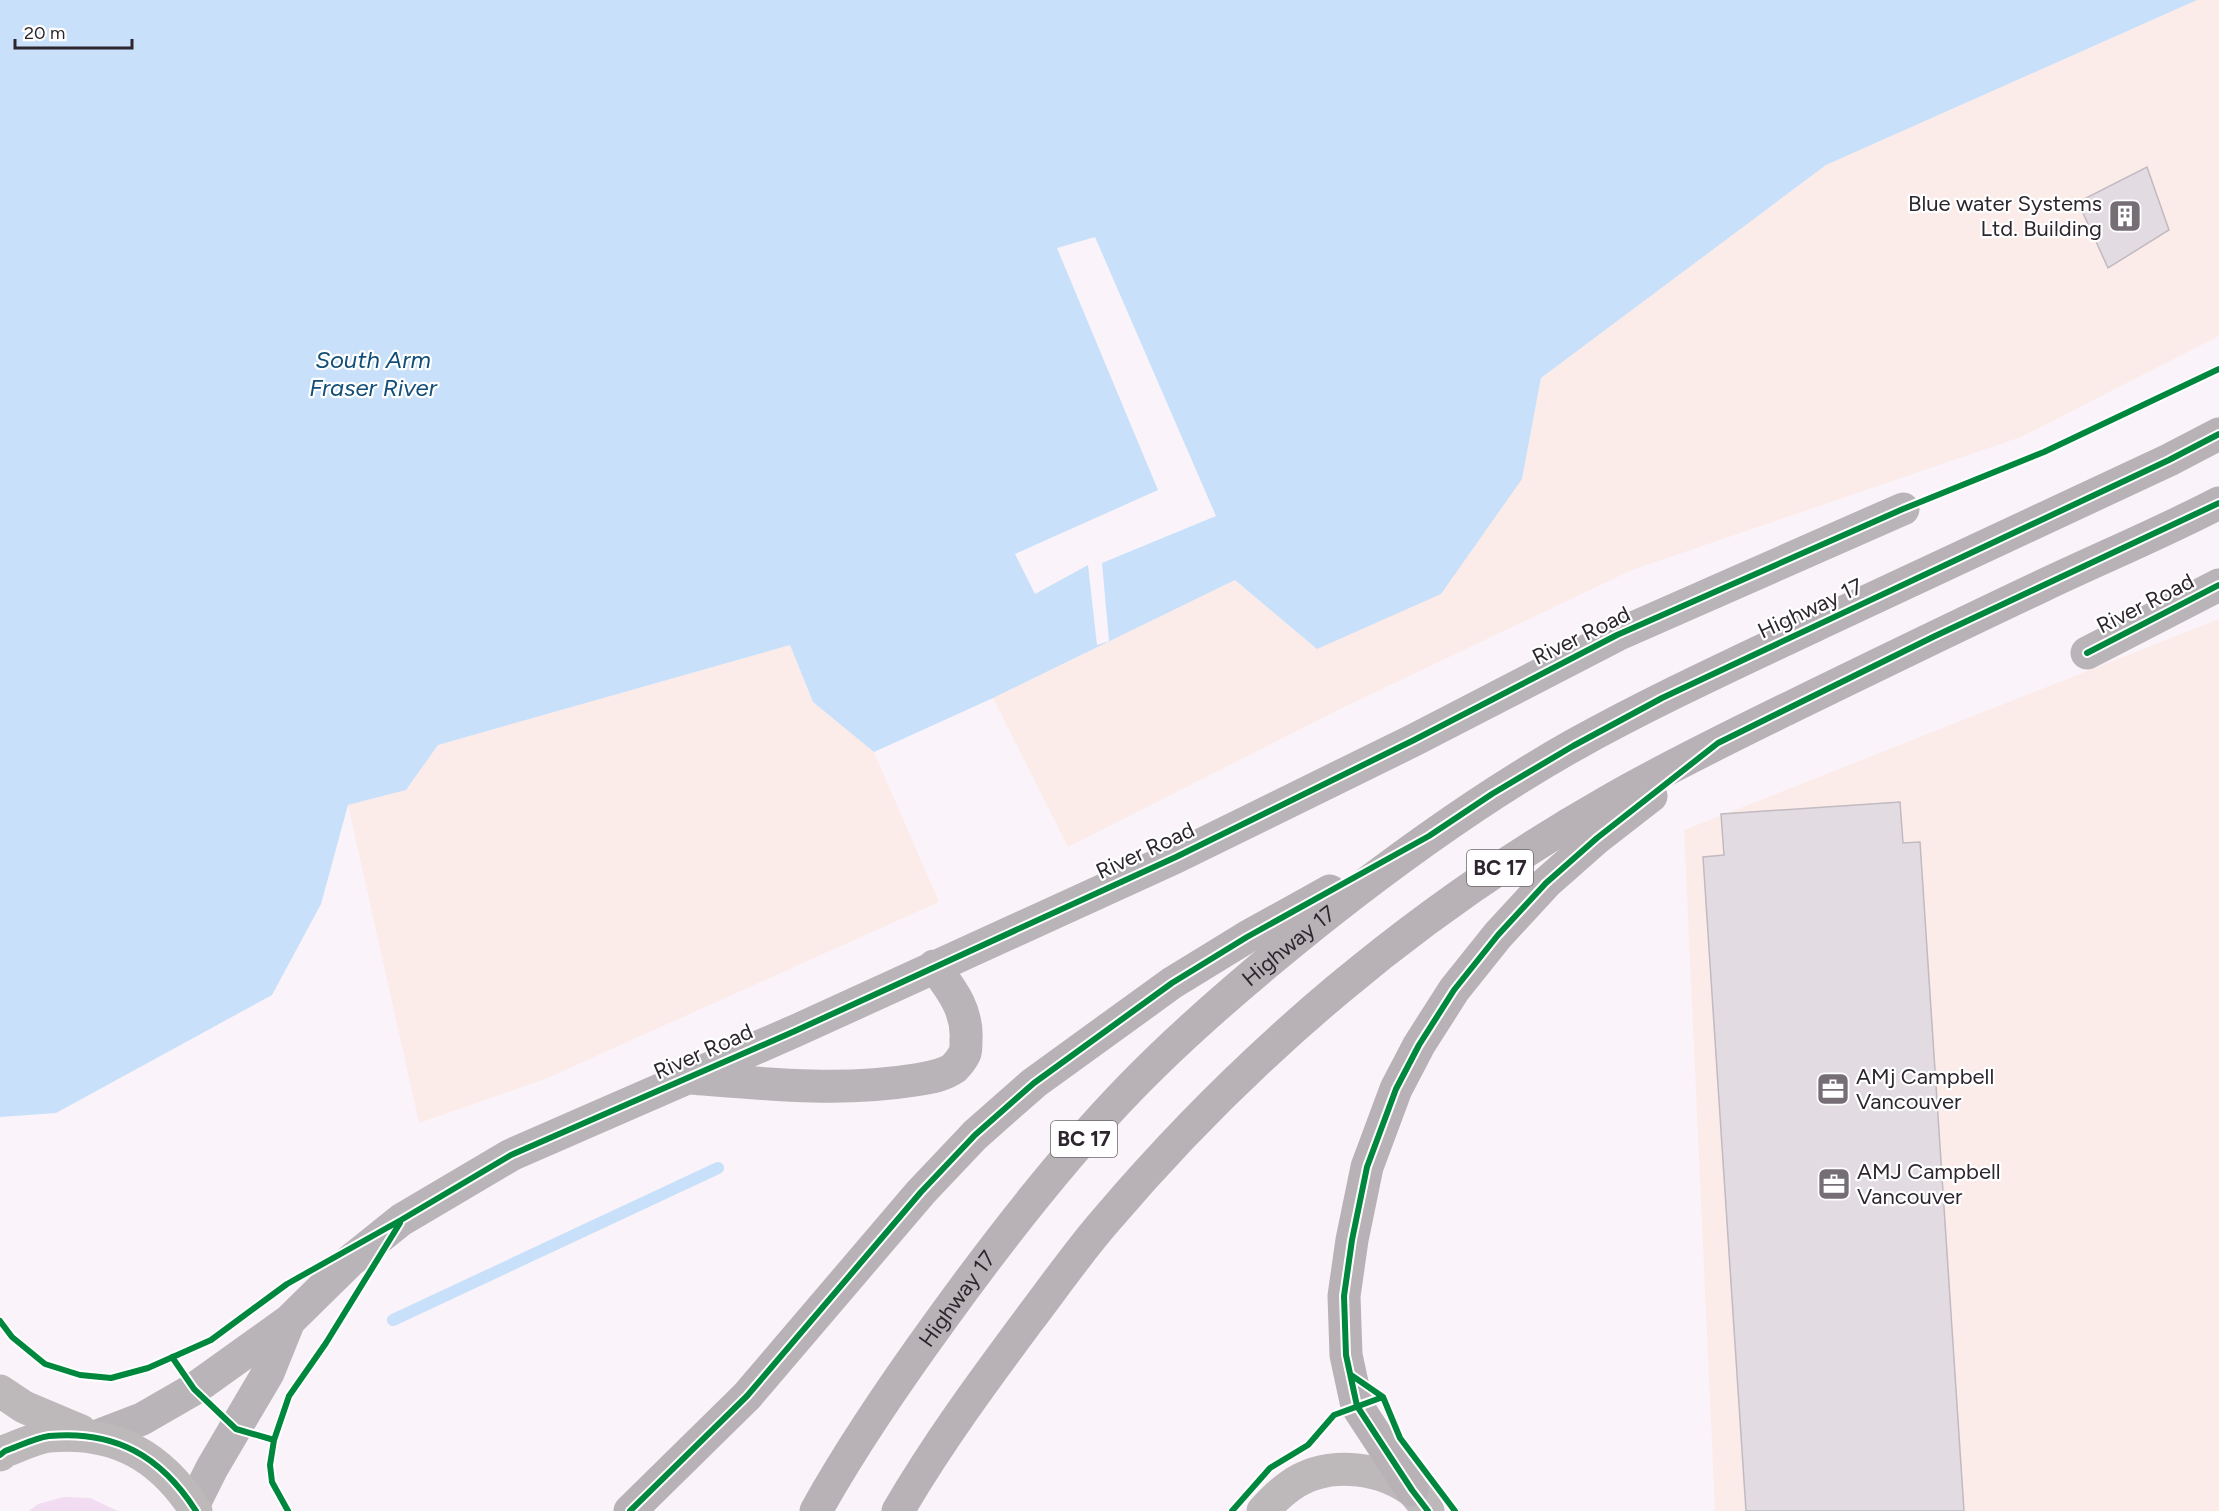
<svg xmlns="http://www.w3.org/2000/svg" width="2219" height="1511" viewBox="0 0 2219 1511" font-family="Figtree,sans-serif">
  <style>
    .industrial { fill: #fcece9 }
    .green { fill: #f1dcf1 }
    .water { fill: #c8e0f9 }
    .pier { fill: #faf4fa }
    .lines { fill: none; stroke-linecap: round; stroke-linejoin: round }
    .stream { stroke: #c8e0f9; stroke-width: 12 }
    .building { fill: #e2dbe1; stroke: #c1bac0; stroke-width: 1.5 }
    .minor { stroke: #b9b4b7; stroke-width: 33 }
    .major { stroke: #bdb8ba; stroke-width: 33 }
    .highway { stroke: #b8b2b6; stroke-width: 33 }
    .cycleway-casing { stroke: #fff; stroke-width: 10 }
    .cycleway { stroke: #00873e; stroke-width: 6 }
    .labels { text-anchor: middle; stroke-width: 4.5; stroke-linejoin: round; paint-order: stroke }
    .shield { fill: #fff; stroke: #6c676d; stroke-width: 1.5 }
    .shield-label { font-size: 21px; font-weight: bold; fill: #2d262e }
    .poi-label { font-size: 22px; fill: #2d262e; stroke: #fff; text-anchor: start }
    .street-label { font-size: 22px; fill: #2d262e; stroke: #fff }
    .water-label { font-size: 24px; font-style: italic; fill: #124e77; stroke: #fff }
  </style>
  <rect width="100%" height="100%" fill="#faf4fa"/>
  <path class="industrial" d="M2197,0H2219V336L2021,437L1632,570L1344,707L1068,847L993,698L1235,580L1317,649L1522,479L1541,378L1826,165Z
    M2219,619V1511H1715L1684,830Z
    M790,645L813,702L874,752L939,902L545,1079L419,1123L348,805L406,790L438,745Z"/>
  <path class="green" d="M64,1497L90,1498L118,1511H29L38,1504Z"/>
  <path class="water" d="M0,0H2197L1826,165L1541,378L1522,479L1441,594L1317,649L1235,580L993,698L874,752L813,702L790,645L438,745L406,790L348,805L321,904L272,995L56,1113L0,1117Z"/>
  <path class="pier" d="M1095,237L1216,516L1102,563L1109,641L1097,645L1088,565L1035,594L1015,554L1158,490L1057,248Z"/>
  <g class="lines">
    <path class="stream" d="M393,1320L718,1168"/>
  </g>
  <path class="building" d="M2147,167L2169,230L2108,268L2078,202Z
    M1900,802L1903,843L1920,842L1964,1511H1746L1703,857L1724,855L1721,814Z"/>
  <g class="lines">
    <path class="minor" d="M2087,653L2219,585
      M691,1078C765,1084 841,1092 915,1080C927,1078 943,1076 954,1068C957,1065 963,1057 965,1053C966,1050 966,1044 966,1040C968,1010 951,989 934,966
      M95,1437L142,1419L194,1389L289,1321L350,1261L401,1220L511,1155L795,1031L1176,857L1414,740L1617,635L1903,509
      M193,1506L212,1468L268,1373L289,1321"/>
    <path class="major" d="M0,1391L24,1407L81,1431
      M0,1455L5,1451C19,1446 35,1438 49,1436C115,1430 161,1456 196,1511
      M1263,1511C1271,1502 1280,1493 1290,1486C1325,1461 1376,1466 1410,1489C1417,1494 1423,1504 1428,1511"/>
    <g class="highway">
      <path d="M1412,1490L1357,1406L1346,1355L1344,1296L1352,1240L1367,1167L1396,1089L1419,1045L1454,990L1498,935L1546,883L1597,838L1651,796"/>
      <path d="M630,1511L747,1396L921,1192L975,1135L1034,1083L1172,983L1247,937L1330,891"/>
      <path id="s1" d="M816,1511C853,1444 896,1382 941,1320C998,1241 1062,1158 1130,1088C1191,1025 1259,968 1327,914C1406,852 1487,794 1574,745C1653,701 1736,663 1818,624C1935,569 2052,514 2169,460L2219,434"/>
      <path d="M898,1511C937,1444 982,1383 1028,1321C1054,1287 1078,1252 1106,1220C1247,1054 1417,910 1607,802C1666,768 1728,738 1789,708C1873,667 1957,626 2042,586C2101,558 2161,533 2219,503"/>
    </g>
    <g class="cycleway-casing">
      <path id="cycleway" d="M2087,653L2219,585
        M0,1321L12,1337L45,1364L80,1375L111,1378L148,1368L211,1340L287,1284L401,1220L511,1155L795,1031L1176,857L1414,740L1617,635L1903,509L2044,452L2219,369
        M172,1357L194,1389L236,1429L274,1440
        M1351,1375L1383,1397L1400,1438L1455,1511
        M0,1455L5,1451C19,1446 35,1438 49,1436C115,1430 161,1456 196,1511
        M288,1511L272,1482L270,1465L274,1440L289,1396L326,1343L400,1223
        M630,1511L747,1396L921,1192L975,1135L1034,1083L1172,983L1247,937L1429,836L1492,794L1573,746L1662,698L2169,460L2219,434
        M1232,1511L1270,1468L1308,1445L1334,1415L1383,1397
        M1428,1511L1412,1490L1357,1406L1346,1355L1344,1296L1352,1240L1367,1167L1396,1089L1419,1045L1454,990L1498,935L1546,883L1597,838L1718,743L1933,637L2219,503"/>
    </g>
    <use href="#cycleway" class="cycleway"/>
  </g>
  <defs>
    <g id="building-square" transform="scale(1.725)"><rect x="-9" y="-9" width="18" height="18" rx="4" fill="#756e75" stroke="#fff"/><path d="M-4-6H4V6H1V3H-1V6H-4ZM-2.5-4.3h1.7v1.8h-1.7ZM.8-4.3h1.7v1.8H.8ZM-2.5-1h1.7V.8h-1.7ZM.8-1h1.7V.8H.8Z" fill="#fff"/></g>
    <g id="office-square" transform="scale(1.725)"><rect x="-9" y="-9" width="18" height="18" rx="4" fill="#756e75" stroke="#fff"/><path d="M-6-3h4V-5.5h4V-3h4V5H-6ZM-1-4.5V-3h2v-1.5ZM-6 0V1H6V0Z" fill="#fff"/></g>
  </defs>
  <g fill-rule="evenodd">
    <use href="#building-square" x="2125" y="216"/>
    <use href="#office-square" x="1833" y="1089"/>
    <use href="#office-square" x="1834" y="1184"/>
  </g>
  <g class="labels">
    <g class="shield">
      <rect x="1467" y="850" width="66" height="36" rx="4.5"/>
      <rect x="1051" y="1121" width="66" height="36" rx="4.5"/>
    </g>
    <g class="shield-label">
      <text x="1500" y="875">BC 17</text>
      <text x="1084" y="1146">BC 17</text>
    </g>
    <g class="poi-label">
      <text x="2102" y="211" text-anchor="end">Blue water Systems<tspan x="2102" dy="25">Ltd. Building</tspan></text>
      <text x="1856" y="1084">AMj Campbell<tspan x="1856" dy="25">Vancouver</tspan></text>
      <text x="1857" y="1179">AMJ Campbell<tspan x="1857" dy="25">Vancouver</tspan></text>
    </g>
    <g class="street-label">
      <text transform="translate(2145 603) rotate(-27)" y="8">River Road</text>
      <text transform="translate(1810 608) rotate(-25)" y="8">Highway 17</text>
      <text transform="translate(1581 635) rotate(-26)" y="8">River Road</text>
      <text transform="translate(1145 850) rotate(-25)" y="8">River Road</text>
      <text dy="8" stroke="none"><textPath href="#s1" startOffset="741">Highway 17</textPath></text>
      <text transform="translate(703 1051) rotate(-24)" y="8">River Road</text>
      <text dy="8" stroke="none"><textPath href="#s1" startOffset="255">Highway 17</textPath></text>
    </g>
    <g class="water-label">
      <text x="373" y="368">South Arm<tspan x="373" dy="28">Fraser River</tspan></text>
    </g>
  </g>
  <path d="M15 39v9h117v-9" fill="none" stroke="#2d262e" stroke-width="3"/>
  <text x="24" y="39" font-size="18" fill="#2d262e" stroke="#ffffff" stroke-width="4.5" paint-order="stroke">20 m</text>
</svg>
